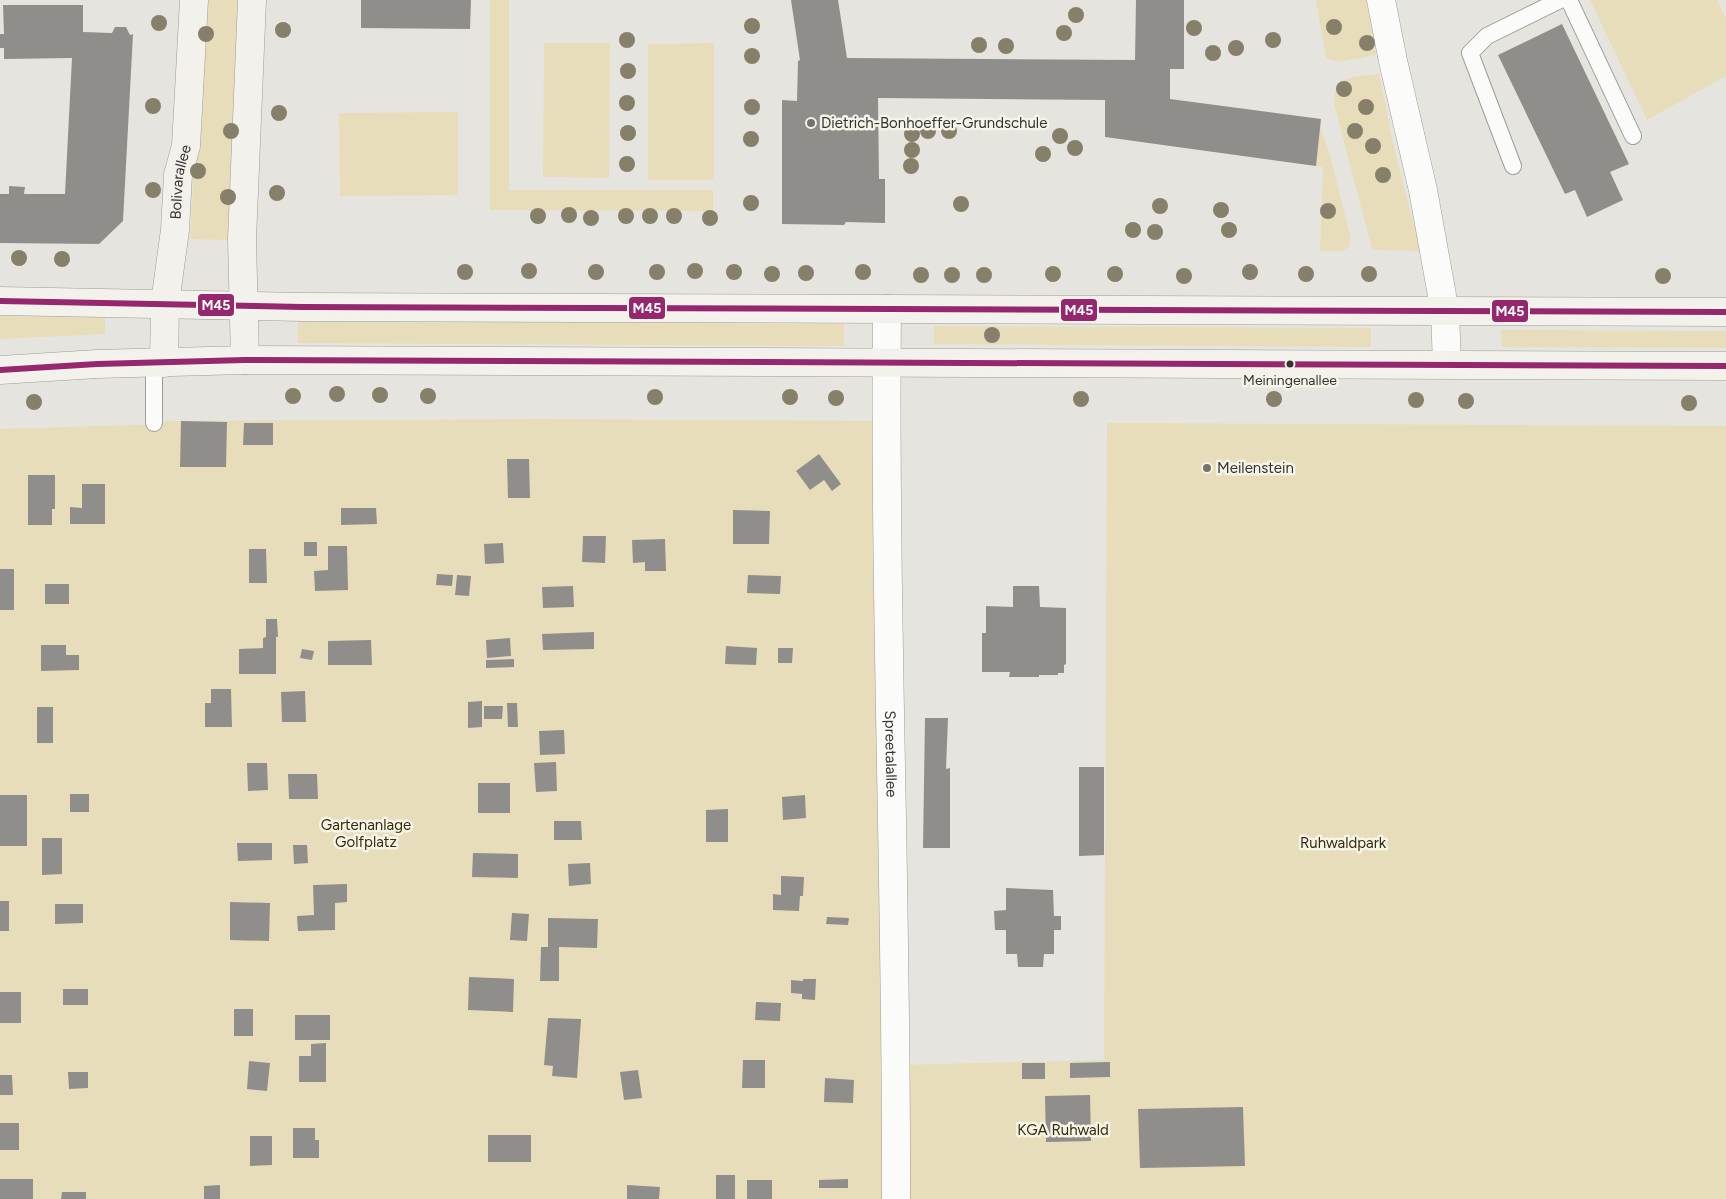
<svg xmlns="http://www.w3.org/2000/svg" width="1726" height="1199" viewBox="0 0 1726 1199" font-family="Figtree,sans-serif">
  <style>
    .green { fill: #e8ddba }
    .building { fill: #908e8a }
    .lines { fill: none; stroke-linecap: round; stroke-linejoin: round }
    .lane-casing { stroke: #9d9c98; stroke-width: 18 }
    .street-casing { stroke: #9d9c98; stroke-width: 29 }
    .secondary-casing { stroke: #9d9c98; stroke-width: 29 }
    .lane { stroke: #fbfbfa; stroke-width: 16 }
    .street { stroke: #fbfbfa; stroke-width: 28 }
    .secondary { stroke: #f3f1eb; stroke-width: 28 }
    .bus-1-casing { stroke: #f6f3e8; stroke-width: 10 }
    .bus-1 { stroke: #95276e; stroke-width: 6 }
    .tree { fill: #867f69 }
    .poi-dot { fill: #73726d; stroke: #f6f3e8; stroke-width: 2 }
    .bus-dot { fill: #353430; stroke: #f6f3e8; stroke-width: 2 }
    .labels { text-anchor: middle; stroke-width: 5; stroke-linejoin: round; paint-order: stroke }
    .bus-label { font-size: 14px; fill: #353430; stroke: #f6f3e8 }
    .poi-label { font-size: 15px; fill: #353430; stroke: #f6f3e8; text-anchor: start }
    .street-label { font-size: 15px; fill: #353430; stroke: #f6f3e8 }
    .park-label { font-size: 15px; fill: #372d0a; stroke: #f6f3e8 }
    .line-badge { stroke: #f6f3e8; stroke-width: 2 }
    .badge-label { font-size: 14px; text-anchor: middle; font-weight: bold; fill: #fff }
  </style>
  <rect width="100%" height="100%" fill="#e6e4de"/>
  <path class="green" d="M203,0H241L228,240L190,239Z
    M490,0H509V190H713V211L490,210Z
    M1316,0H1366L1376,55L1338,62L1326,58Z
    M1590,0H1717L1726,18V76L1647,120Z
    M544,43H610L609,178L543,177Z
    M714,43V180H648V44Z
    M1379,74L1396,157L1421,251L1375,250L1372,249L1334,104C1333,74 1355,77 1379,74Z
    M458,112V195L340,196L339,113Z
    M1320,127L1330,155L1350,235V243L1349,247L1342,251H1320L1323,167L1316,166Z
    M0,316L105,317V334L0,339Z
    M298,320L844,324V346L298,343Z
    M934,326L1371,328V347L934,344Z
    M1501,330L1726,331V348L1502,347Z
    M536,419L886,421L897,1065L1104,1060L1107,423L1726,426V1199H0V429L164,424L165,421Z"/>
  <path class="building" d="M361,0H471L470,29L361,28Z
    M791,0H838L847,58L1135,60L1136,0H1184V69H1170V99L1321,119L1316,166L1105,137V100L878,98L879,179H885V223L846,222L844,225L782,224V100L797,101L798,61L800,60Z
    M3,5H83V32L112,33L115,27H126L130,35L133,34L123,221L99,244L0,243V194H9V186L25,187L24,194H65L72,58L4,59V48H0V34H4Z
    M1562,24L1629,164L1610,172L1623,200L1587,217L1575,190L1565,194L1498,55Z
    M181,421L227,422L226,467H180Z
    M244,423H273V445H243Z
    M819,454L841,484L832,491L824,480L810,490L796,471Z
    M507,459H529L530,498H508Z
    M28,475H55V509H52V525H28Z
    M82,484H105V524H70V507L82,508Z
    M341,508H376L377,524L341,525Z
    M733,510L770,511L769,544H733Z
    M583,536H606L605,563L582,562Z
    M665,539L666,571H645V562L633,563L632,540Z
    M304,542H317V556H304Z
    M503,543L504,563L485,564L484,544Z
    M328,546H347L348,590L315,591L314,571L328,570Z
    M249,549H266L267,583H249Z
    M0,569H14V610H0Z
    M437,574L453,575L452,586L436,585Z
    M457,575L471,576L469,596L455,595Z
    M748,575L781,576L780,594L747,593Z
    M45,584H69V604H45Z
    M573,586L574,607L543,608L542,587Z
    M1013,586H1039L1040,607L1066,608V664L1064,665V673H1058V675H1039V677H1009L1010,672H982V633H986V606L1013,607Z
    M266,619H277L278,637H276V674H239V649L263,648V638L266,637Z
    M594,632V649L543,650L542,634Z
    M510,638L511,656L487,658L486,640Z
    M371,640L372,665H328V641Z
    M41,645H66V655H79V670L41,671Z
    M726,646L757,648L756,665L725,664Z
    M778,648H793L792,663H778Z
    M302,649L314,651L312,660L300,658Z
    M514,659V667L486,668V660Z
    M211,689H231L232,727H205V703H211Z
    M305,691L306,722H282L281,692Z
    M482,701V727L468,728V702Z
    M507,703H517L518,727H508Z
    M484,706H503L502,719H484Z
    M37,707H53V743H37Z
    M925,718H948L946,769L950,768V848H923Z
    M564,730L565,754L540,755L539,731Z
    M556,762L557,791L536,792L534,763Z
    M247,763H267L268,790L248,791Z
    M1079,767H1104V855L1079,856Z
    M288,774H317L318,799H289Z
    M478,783H510V813H478Z
    M70,794H89V812H70Z
    M0,795H27V846H0Z
    M805,795L806,818L783,820L782,797Z
    M728,809V842H706V810Z
    M554,821H581L582,840H554Z
    M42,838H62V874L42,875Z
    M237,843H272V860L238,861Z
    M293,845H307L308,863L294,864Z
    M473,853L518,854V878L472,877Z
    M590,863L591,884L569,886L568,864Z
    M781,876L804,877L803,896H800L799,911L773,910V894L781,895Z
    M347,884V902L335,903V930L298,931L297,916L314,915L313,885Z
    M1006,888L1053,890L1054,916H1061V930H1054V954H1044L1043,967H1018L1017,954H1006V930H995L994,911L1006,910Z
    M0,901H9V931H0Z
    M230,902L270,903L269,941L230,940Z
    M55,904H83V923L55,924Z
    M512,913L529,914L527,941L510,940Z
    M827,917L849,918L848,925L826,924Z
    M548,918L598,919L597,948L559,947V981H540L541,947H548Z
    M469,977L514,979L513,1012L468,1010Z
    M803,979H816L815,1000L802,999V994L791,993V980L803,981Z
    M63,989H88V1005H63Z
    M0,992H21V1023H0Z
    M756,1002L781,1003L780,1021L755,1020Z
    M234,1009H253V1036H234Z
    M295,1015H330V1040H295Z
    M548,1018L581,1019L577,1078L552,1076L553,1066L544,1065Z
    M326,1043V1082H299V1056H311V1044Z
    M743,1060H765V1088H742Z
    M249,1061L270,1063L267,1091L247,1089Z
    M1110,1062V1077L1070,1078V1063Z
    M1022,1063H1045V1079H1022Z
    M638,1070L642,1098L624,1100L620,1072Z
    M68,1072H88V1088L69,1089Z
    M0,1075H12L13,1095H0Z
    M825,1078L854,1080L853,1103L824,1102Z
    M1090,1095L1091,1141L1046,1142L1045,1096Z
    M1243,1107L1245,1166L1140,1168L1138,1109Z
    M0,1123H19V1150H0Z
    M293,1128H315V1140H319V1158H293Z
    M488,1135H531V1162H488Z
    M250,1136H272V1165L250,1166Z
    M716,1175H735V1199H716Z
    M0,1179H33V1199H0Z
    M848,1179V1188H819V1180Z
    M747,1180H772V1199H747Z
    M220,1185V1199H204V1186Z
    M627,1185L660,1187L659,1199H627Z
    M62,1192H86V1199H61Z"/>
  <g class="lines">
    <g class="lane-casing">
      <path id="lane" d="M1569,0L1633,136
        M1513,166L1470,53L1487,36L1560,0
        M154,363V423"/>
    </g>
    <g class="street-casing">
      <g id="street">
        <path d="M1381,0L1393,61L1423,190L1445,312L1447,364"/>
        <path id="s1" d="M887,309C884,605 897,902 896,1199"/>
      </g>
    </g>
    <g class="secondary-casing">
      <g id="secondary">
        <path d="M0,301L302,307L1726,312"/>
        <path d="M245,360L242,239L252,0"/>
        <path id="s2" d="M164,363L165,303L175,230L178,175L186,146L194,0"/>
        <path d="M0,370L97,364L245,360L1726,366"/>
      </g>
    </g>
    <use href="#lane" class="lane"/>
    <use href="#street" class="street"/>
    <use href="#secondary" class="secondary"/>
    <g class="bus-1-casing">
      <path id="bus-1" d="M0,301L302,307L1726,312
        M0,370L97,364L245,360L1726,366"/>
    </g>
    <use href="#bus-1" class="bus-1"/>
  </g>
  <g class="tree">
    <circle cx="1076" cy="15" r="8"/>
    <circle cx="159" cy="23" r="8"/>
    <circle cx="752" cy="26" r="8"/>
    <circle cx="1334" cy="27" r="8"/>
    <circle cx="1194" cy="28" r="8"/>
    <circle cx="283" cy="30" r="8"/>
    <circle cx="1064" cy="33" r="8"/>
    <circle cx="206" cy="34" r="8"/>
    <circle cx="627" cy="40" r="8"/>
    <circle cx="1273" cy="40" r="8"/>
    <circle cx="1367" cy="43" r="8"/>
    <circle cx="979" cy="45" r="8"/>
    <circle cx="1006" cy="46" r="8"/>
    <circle cx="1236" cy="48" r="8"/>
    <circle cx="1213" cy="53" r="8"/>
    <circle cx="752" cy="56" r="8"/>
    <circle cx="628" cy="71" r="8"/>
    <circle cx="1344" cy="89" r="8"/>
    <circle cx="627" cy="103" r="8"/>
    <circle cx="153" cy="106" r="8"/>
    <circle cx="752" cy="107" r="8"/>
    <circle cx="1366" cy="107" r="8"/>
    <circle cx="279" cy="113" r="8"/>
    <circle cx="231" cy="131" r="8"/>
    <circle cx="928" cy="131" r="8"/>
    <circle cx="949" cy="131" r="8"/>
    <circle cx="1355" cy="131" r="8"/>
    <circle cx="628" cy="133" r="8"/>
    <circle cx="912" cy="134" r="8"/>
    <circle cx="1060" cy="136" r="8"/>
    <circle cx="751" cy="139" r="8"/>
    <circle cx="1373" cy="146" r="8"/>
    <circle cx="1075" cy="148" r="8"/>
    <circle cx="912" cy="150" r="8"/>
    <circle cx="1043" cy="154" r="8"/>
    <circle cx="627" cy="164" r="8"/>
    <circle cx="911" cy="166" r="8"/>
    <circle cx="198" cy="171" r="8"/>
    <circle cx="1383" cy="175" r="8"/>
    <circle cx="153" cy="190" r="8"/>
    <circle cx="277" cy="193" r="8"/>
    <circle cx="228" cy="197" r="8"/>
    <circle cx="751" cy="203" r="8"/>
    <circle cx="961" cy="204" r="8"/>
    <circle cx="1160" cy="206" r="8"/>
    <circle cx="1221" cy="210" r="8"/>
    <circle cx="1328" cy="211" r="8"/>
    <circle cx="569" cy="215" r="8"/>
    <circle cx="538" cy="216" r="8"/>
    <circle cx="626" cy="216" r="8"/>
    <circle cx="650" cy="216" r="8"/>
    <circle cx="674" cy="216" r="8"/>
    <circle cx="591" cy="218" r="8"/>
    <circle cx="710" cy="218" r="8"/>
    <circle cx="1133" cy="230" r="8"/>
    <circle cx="1229" cy="230" r="8"/>
    <circle cx="1155" cy="232" r="8"/>
    <circle cx="19" cy="258" r="8"/>
    <circle cx="62" cy="259" r="8"/>
    <circle cx="529" cy="271" r="8"/>
    <circle cx="695" cy="271" r="8"/>
    <circle cx="465" cy="272" r="8"/>
    <circle cx="596" cy="272" r="8"/>
    <circle cx="657" cy="272" r="8"/>
    <circle cx="734" cy="272" r="8"/>
    <circle cx="863" cy="272" r="8"/>
    <circle cx="1250" cy="272" r="8"/>
    <circle cx="806" cy="273" r="8"/>
    <circle cx="772" cy="274" r="8"/>
    <circle cx="1053" cy="274" r="8"/>
    <circle cx="1115" cy="274" r="8"/>
    <circle cx="1306" cy="274" r="8"/>
    <circle cx="1369" cy="274" r="8"/>
    <circle cx="921" cy="275" r="8"/>
    <circle cx="952" cy="275" r="8"/>
    <circle cx="984" cy="275" r="8"/>
    <circle cx="1184" cy="276" r="8"/>
    <circle cx="1663" cy="276" r="8"/>
    <circle cx="992" cy="335" r="8"/>
    <circle cx="337" cy="394" r="8"/>
    <circle cx="380" cy="395" r="8"/>
    <circle cx="293" cy="396" r="8"/>
    <circle cx="428" cy="396" r="8"/>
    <circle cx="655" cy="397" r="8"/>
    <circle cx="790" cy="397" r="8"/>
    <circle cx="836" cy="398" r="8"/>
    <circle cx="1081" cy="399" r="8"/>
    <circle cx="1274" cy="399" r="8"/>
    <circle cx="1416" cy="400" r="8"/>
    <circle cx="1466" cy="401" r="8"/>
    <circle cx="34" cy="402" r="8"/>
    <circle cx="1689" cy="403" r="8"/>
  </g>
  <g class="poi-dot">
    <circle cx="811" cy="123" r="5"/>
    <circle cx="1207" cy="468" r="5"/>
  </g>
  <circle class="bus-dot" cx="1290" cy="364" r="4.5"/>
  <g class="labels">
    <g class="bus-label">
      <text x="1290" y="385">Meiningenallee</text>
    </g>
    <g class="poi-label">
      <text x="821" y="128">Dietrich-Bonhoeffer-Grundschule</text>
      <text x="1217" y="473">Meilenstein</text>
    </g>
    <g class="street-label">
      <text dy="5" stroke="none"><textPath href="#s2" startOffset="182">Bolivarallee</textPath></text>
      <text dy="5" stroke="none"><textPath href="#s1" startOffset="445">Spreetalallee</textPath></text>
    </g>
    <g class="park-label">
      <text x="366" y="830">Gartenanlage<tspan x="366" dy="17">Golfplatz</tspan></text>
      <text x="1343" y="848">Ruhwaldpark</text>
      <text x="1063" y="1135">KGA Ruhwald</text>
    </g>
  </g>
  <g class="line-badge">
    <rect x="197" y="293" width="38" height="24" rx="5" fill="#95276e"/>
    <rect x="628" y="296" width="38" height="24" rx="5" fill="#95276e"/>
    <rect x="1060" y="298" width="38" height="24" rx="5" fill="#95276e"/>
    <rect x="1491" y="299" width="38" height="24" rx="5" fill="#95276e"/>
  </g>
  <g class="badge-label">
    <text x="216" y="310">M45</text>
    <text x="647" y="313">M45</text>
    <text x="1079" y="315">M45</text>
    <text x="1510" y="316">M45</text>
  </g>
</svg>
